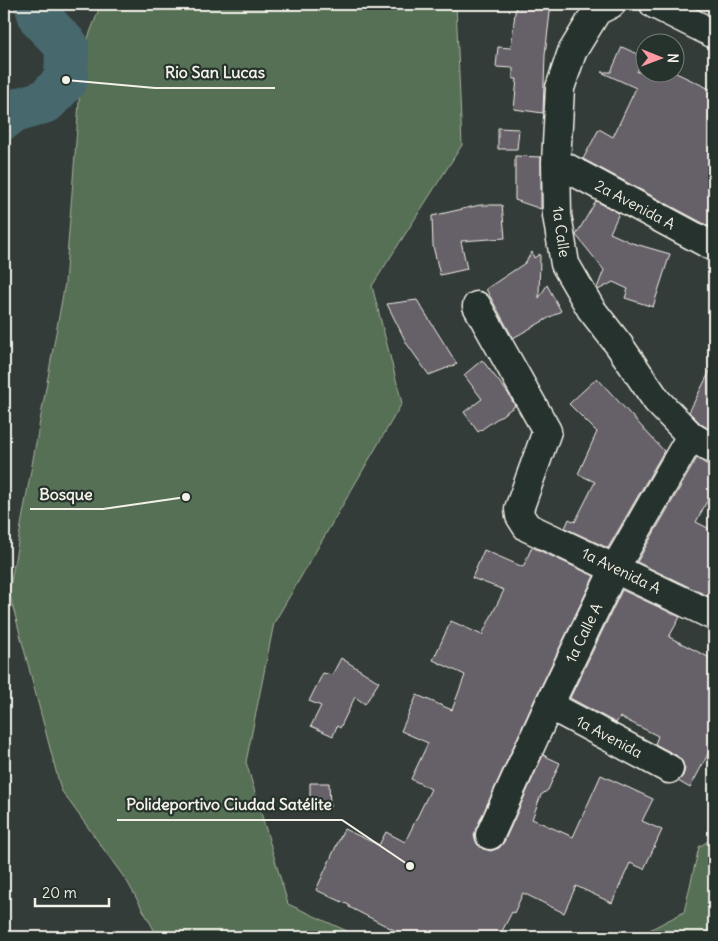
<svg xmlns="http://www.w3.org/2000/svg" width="718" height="941" viewBox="0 0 718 941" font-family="Delius,sans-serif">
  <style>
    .green { fill: #577055; stroke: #a6b09e }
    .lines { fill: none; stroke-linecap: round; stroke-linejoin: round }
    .river { stroke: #46686d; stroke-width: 44 }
    .building { fill: #666069; stroke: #f4f1e8 }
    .street-casing { stroke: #f4f1e8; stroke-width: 31 }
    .street { stroke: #26332d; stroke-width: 28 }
    .labels { text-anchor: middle; stroke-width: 4.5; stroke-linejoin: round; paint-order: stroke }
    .street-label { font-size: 15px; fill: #f4f1e8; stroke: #26332d }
    .leader { fill: none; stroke: #f4f1e8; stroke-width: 2 }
    .callout-dot { fill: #f4f1e8; stroke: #26332d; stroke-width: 2 }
    .callout-label { font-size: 16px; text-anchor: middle; font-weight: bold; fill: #f4f1e8; stroke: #26332d; stroke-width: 4.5; stroke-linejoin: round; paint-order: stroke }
  </style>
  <rect width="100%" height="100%" fill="#333c39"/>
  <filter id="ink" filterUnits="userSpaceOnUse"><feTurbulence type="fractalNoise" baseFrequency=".02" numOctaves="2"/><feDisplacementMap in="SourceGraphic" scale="10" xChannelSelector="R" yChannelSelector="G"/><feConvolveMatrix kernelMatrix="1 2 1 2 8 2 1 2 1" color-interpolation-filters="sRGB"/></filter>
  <g filter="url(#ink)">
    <path class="green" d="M101,4H456L462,145L372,286L402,403L274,623L246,762L288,904L360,937H158L128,883L61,790L9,592L65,283L83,51Z
      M714,837V937H636L684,912L699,847Z"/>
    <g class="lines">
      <path class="river" d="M4,118L9,113L46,101L66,80L67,46L41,19L36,4"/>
    </g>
    <path class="building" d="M516,4H551L545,55L543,113L514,109L517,79H513V68L496,67L498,47L511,48Z
      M622,47L644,57L637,72H674L714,91V229L583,159L599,129L613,137L636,88L601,72H611Z
      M498,128L519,129L517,149H498Z
      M515,156L541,157V209L515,200Z
      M596,201L619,213L610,233L632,243L670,254L653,307L625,298L628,289L613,282L598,290L597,288L604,270L576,235Z
      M480,205H502L505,238L461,241L467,269L440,275L433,246L432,216Z
      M532,252L534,258L540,254L539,298L547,285L561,311L513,338L486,289L525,263Z
      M417,300L457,364L429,375L407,344L387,304Z
      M482,360L508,393L515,406L478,432L464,412L482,399L464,375Z
      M714,363V432L701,424L689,412Z
      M597,378L664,451L608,548L565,528L569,519L575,522L595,482L578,474L597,432L569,404Z
      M697,458L706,464L714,466V488L696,522L714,531V599L637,562Z
      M532,547L594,576L535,699L476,829L474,836L477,844L483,849L491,851L499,848L504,842L543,755L560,763L548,790L541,795L532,819L573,837L601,775L653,799L642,821L662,830L644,869L630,863L612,903L576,886L564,913L523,893L514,913L512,912L499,937H408L349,907V905L316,890L344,829L379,845L386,832L405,842L431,789L411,779L428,743L401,731L417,695L452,710L465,675L433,660L451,621L482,635L504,590L472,578L484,550L523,567Z
      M622,590L680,617L669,637L714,660V743L690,788L678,781L683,776L685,769L682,761L676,755L655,744L658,736L620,717L616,723L570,698Z
      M341,658L379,682L365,704L355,697L340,728L337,726L333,736L311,726L321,706L309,701L323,673L332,675Z
      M310,783H329L330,807H310Z"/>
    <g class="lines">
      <g class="street-casing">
        <path id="street" d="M611,4L597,11L572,52L560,88L556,162L557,215L565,264L591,309L619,345L657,401L691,436L714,450
          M654,4L714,34
          M556,162L714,247
          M477,306L547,431L519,509L520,516L527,527L714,616
          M549,705L669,769
          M490,835L549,705L615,568L691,436"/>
      </g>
      <use href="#street" class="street"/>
    </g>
  </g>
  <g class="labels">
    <g class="street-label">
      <text transform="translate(635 205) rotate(28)" y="5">2a Avenida A</text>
      <text transform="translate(561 232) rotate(82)" y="5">1a Calle</text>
      <text transform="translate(621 571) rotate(26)" y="5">1a Avenida A</text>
      <text transform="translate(584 633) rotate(-64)" y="5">1a Calle A</text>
      <text transform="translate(609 737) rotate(28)" y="5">1a Avenida</text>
    </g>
  </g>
  <path class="leader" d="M66 80L155 88H275M186 497L103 509H30M410 866L342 820H117"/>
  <g class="callout-dot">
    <circle cx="66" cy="80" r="5"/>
    <circle cx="186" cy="497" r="5"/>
    <circle cx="410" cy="866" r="5"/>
  </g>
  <g class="callout-label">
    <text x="215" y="78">Rio San Lucas</text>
    <text x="66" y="500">Bosque</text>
    <text x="229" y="810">Polideportivo Ciudad Satélite</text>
  </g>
  <rect width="718" height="941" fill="none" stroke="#26332d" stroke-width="20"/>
  <rect x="10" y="10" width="698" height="921" fill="none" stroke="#f4f1e8" stroke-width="2" filter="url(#ink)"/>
  <g transform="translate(660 58) rotate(91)"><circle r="24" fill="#26332d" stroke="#787f78"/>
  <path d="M0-4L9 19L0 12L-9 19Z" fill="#ff9aa2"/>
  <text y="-8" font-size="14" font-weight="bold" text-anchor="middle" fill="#f4f1e8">N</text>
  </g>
  <path d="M35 898v8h74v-8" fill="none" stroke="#f4f1e8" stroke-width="2.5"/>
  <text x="42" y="898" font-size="15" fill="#f4f1e8" stroke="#26332d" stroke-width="4" paint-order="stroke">20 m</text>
</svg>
